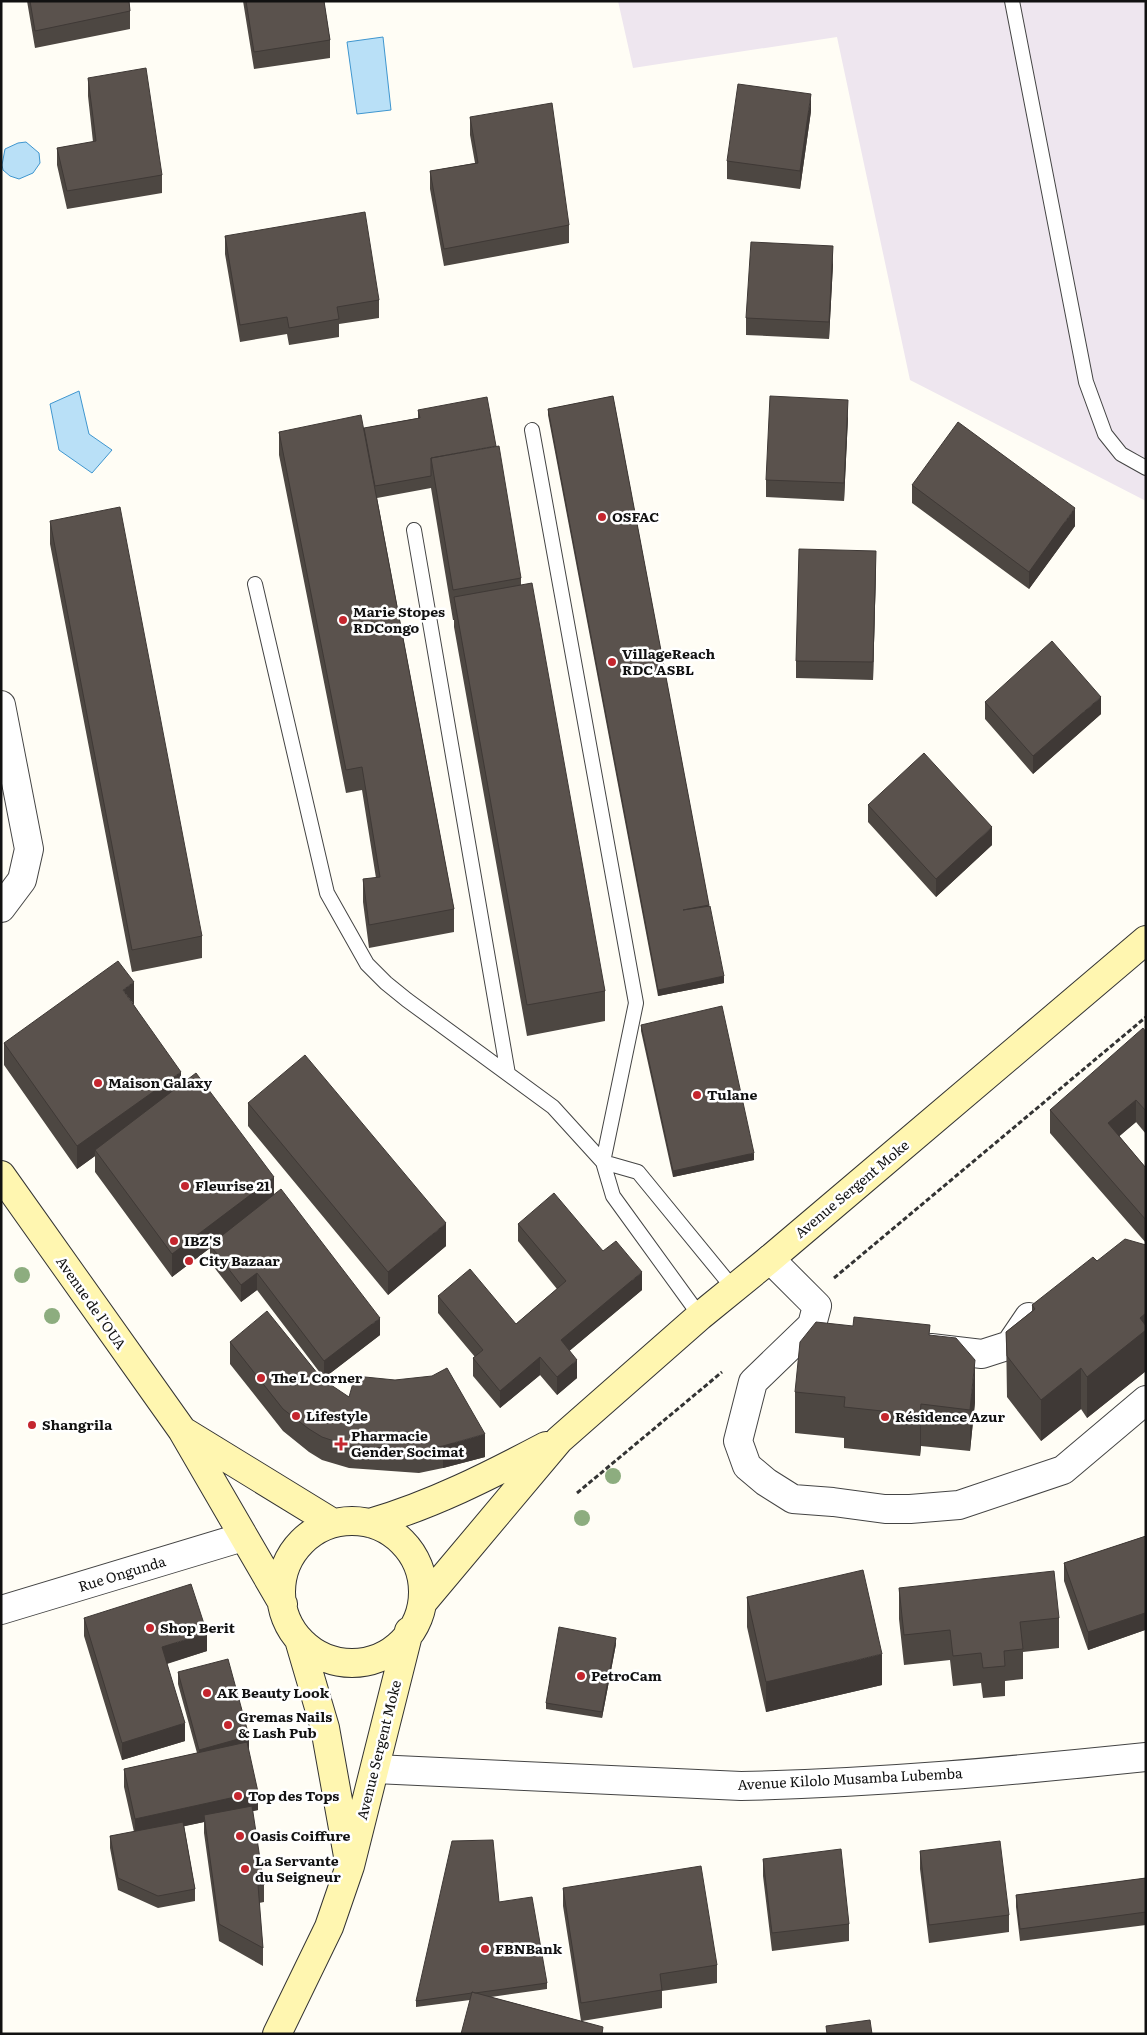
<svg xmlns="http://www.w3.org/2000/svg" width="1147" height="2035" viewBox="0 0 1147 2035" font-family="Literata,serif">
  <style>
    .industrial { fill: #eee6ef }
    .water { fill: #b9e0f7; stroke: #3f96cf }
    .lines { fill: none; stroke-linecap: round; stroke-linejoin: round }
    .service-casing { stroke: #444; stroke-width: 16 }
    .minor-casing { stroke: #444; stroke-width: 30 }
    .secondary-casing { stroke: #333; stroke-width: 30 }
    .path { stroke: #333; stroke-width: 3; stroke-dasharray: 5 2.5; stroke-linecap: butt }
    .service { stroke: #fff; stroke-width: 14 }
    .minor { stroke: #fff; stroke-width: 28 }
    .secondary { stroke: #fff6b0; stroke-width: 28 }
    .tree { fill: #8dad7f }
    .wall { fill: #4d4742 }
    .shaded-wall { fill: #3f3936 }
    .building { fill: #5a524d; stroke: #3f3936 }
    .poi-dot { fill: #c4262e; stroke: #fff; stroke-width: 2 }
    .labels { text-anchor: middle; stroke-width: 5; stroke-linejoin: round; paint-order: stroke }
    .poi-label { font-size: 14px; font-weight: bold; fill: #111; stroke: #fff; text-anchor: start }
    .street-label { font-size: 14px; fill: #111; stroke: #fff }
  </style>
  <rect width="100%" height="100%" fill="#fffdf5"/>
  <path class="industrial" d="M618,1H1146V501L910,380L837,37L633,68Z"/>
  <path class="water" d="M383,37L391,110L357,114L347,42Z
    M26,142L39,153L40,163L33,173L19,179L10,176L3,170L2,165L5,149L18,143Z
    M79,391L89,434L112,450L92,473L59,450L50,404Z"/>
  <g class="lines">
    <g class="service-casing">
      <path id="service" d="M1012,1L1086,382L1105,434L1121,454L1146,468
        M532,430L636,1003L603,1162
        M414,530L508,1074
        M255,584L327,893L367,964L386,983L407,1000L553,1107L603,1162L613,1196L700,1316
        M603,1162L638,1172L733,1288"/>
    </g>
    <g class="minor-casing">
      <path id="minor" d="M1,705L29,849L22,880L1,908
        M770,1259L817,1306L812,1325L753,1382L738,1441L747,1466L766,1482L793,1499L833,1502L885,1509H910L959,1505L1063,1470L1146,1400
        M931,1348L982,1354L1010,1345L1029,1317
        M1,1610L243,1537
        M375,1769L741,1786C876,1783 1011,1771 1146,1757"/>
    </g>
    <g class="secondary-casing">
      <path id="secondary" d="M1,1175L182,1430L283,1604
        M183,1431L333,1523
        M281 1592a71 71 0 1 1 142 0a71 71 0 1 1-142 0Z
        M370,1523C432,1505 489,1476 546,1446
        M423,1602L559,1440L700,1316L770,1259L1146,940
        M300,1643L325,1728L348,1856
        M277,2034L329,1927L350,1866L409,1631"/>
    </g>
    <path class="path" d="M834,1278L1146,1017
      M577,1493L722,1372"/>
    <use href="#service" class="service"/>
    <use href="#minor" class="minor"/>
    <use href="#secondary" class="secondary"/>
  </g>
  <g class="tree">
    <circle cx="22" cy="1275" r="8"/>
    <circle cx="52" cy="1316" r="8"/>
    <circle cx="613" cy="1476" r="8"/>
    <circle cx="582" cy="1518" r="8"/>
  </g>
  <path class="wall" d="M27,1H129L130,11V29L35,48Z
    M243,1H324L330,40V58L254,69Z
    M88,78L162,175V193L67,209L57,165V148L93,142L88,96Z
    M811,111L800,189L727,179V161Z
    M470,117L569,225V243L444,266L430,189V171L475,163L470,135Z
    M225,236L379,300V318L339,324V337L289,345L287,334L240,342L225,254Z
    M833,264L829,339L746,335V318Z
    M613,396L709,906L724,983L658,996L548,415V409Z
    M418,410L521,578V585L605,991V1021L527,1036L454,627V620H453L431,488L377,498L454,909V932L369,948L363,902V879L376,878L362,790L346,793L279,455V432L364,428L418,418Z
    M848,417L844,501L766,497V480Z
    M912,485L1075,526L1029,589L912,503Z
    M50,521L202,936V958L132,972L50,544Z
    M876,568L873,680L796,678V661Z
    M985,702L1101,714L1033,774L985,719Z
    M868,805L992,845L936,897L868,822Z
    M134,1005L181,1085L274,1194L380,1335L324,1378L257,1290L241,1302L210,1262V1248L172,1277L95,1172V1156L77,1169L4,1065V1043Z
    M641,1025L754,1160L673,1177L641,1031Z
    M1146,1032V1134L1136,1122L1119,1136L1146,1168V1243L1050,1133V1110Z
    M248,1103L446,1246L388,1295L248,1126Z
    M518,1224L603,1251L642,1290L569,1351L577,1378L557,1395L540,1375L500,1408L473,1376V1358L475,1357L438,1313V1296L516,1324L557,1289L518,1241Z
    M1146,1245V1371L1087,1418L1081,1409L1041,1441L1007,1397L1006,1332L1032,1311V1305L1097,1261Z
    M930,1335L975,1402L970,1451L921,1446L920,1456L844,1448V1438L795,1433V1392Z
    M230,1342L349,1397L485,1457L443,1468L419,1473L349,1468L322,1460L309,1452L283,1431L230,1364Z
    M1146,1536V1631L1145,1630L1088,1650L1064,1581V1563Z
    M899,1588L1059,1618V1648L1023,1652V1679L1005,1681V1696L983,1698L981,1683L953,1686L950,1660L904,1665L899,1619Z
    M747,1597L882,1685L766,1712L747,1627Z
    M84,1618L207,1651L167,1664L185,1741L122,1760L84,1636Z
    M616,1644L602,1718L546,1709V1703Z
    M178,1672L249,1748L248,1749L258,1810L252,1811L264,1885V1902L259,1903L263,1948V1966L219,1941L204,1833V1822L184,1826L195,1889V1901L158,1908L118,1890L110,1848V1836L134,1832L124,1787V1769L197,1753L178,1684Z
    M920,1851L1009,1915V1932L929,1943L920,1869Z
    M763,1859L849,1924V1941L772,1951L763,1876Z
    M1146,1878V1925L1020,1941L1016,1907V1895Z
    M563,1888L717,1965V1983L662,1991V2008L582,2021L603,2034L470,2000L416,2007V2001L499,1902L547,1983V1989L491,1997L581,2021L563,1906Z"/>
  <path class="shaded-wall" d="M811,94V111L800,189V171Z
    M833,246V264L829,339V322Z
    M848,400V417L844,501V483Z
    M1075,508V526L1029,589V572Z
    M876,551V568L873,680V662Z
    M1101,697V714L1033,774V756Z
    M992,827V845L936,897V879Z
    M724,976V983L658,996V990Z
    M134,982V1005L123,990Z
    M181,1072V1094L95,1150V1156L77,1169V1146Z
    M1136,1100V1122L1108,1146V1123Z
    M754,1153V1160L673,1177V1171Z
    M274,1177V1200L210,1245V1248L172,1277V1254Z
    M446,1223V1246L388,1295V1272Z
    M642,1272V1290L561,1358V1340Z
    M257,1273V1290L241,1302V1285Z
    M1146,1313V1371L1087,1418V1377L1140,1318Z
    M380,1318V1335L324,1378V1361Z
    M540,1357V1375L500,1408V1391Z
    M577,1360V1378L557,1395V1377Z
    M975,1360V1402L970,1451V1410Z
    M1081,1368V1409L1041,1441V1400Z
    M921,1404V1446L920,1456V1415Z
    M485,1434V1457L443,1468V1446Z
    M1145,1613V1630L1088,1650V1632Z
    M207,1633V1651L162,1665V1647Z
    M616,1638V1644L602,1718V1712Z
    M882,1654V1685L766,1712V1682Z
    M185,1723V1741L122,1760V1743Z
    M249,1736V1748L199,1762V1750Z
    M258,1792V1810L205,1821L204,1815V1822L135,1837V1819Z"/>
  <path class="building" d="M30,1H129L130,11L35,31Z
    M246,1H324L330,40L254,52Z
    M146,68L162,175L67,191L57,148L96,141L88,78Z
    M738,84L811,94L800,171L727,161Z
    M552,103L569,225L444,249L430,171L478,163L470,117Z
    M365,212L379,300L337,307L339,319L289,328L287,317L240,325L225,236Z
    M751,242L833,246L829,322L746,318Z
    M613,396L709,905L683,910L710,906L724,976L658,990L548,409Z
    M770,396L848,400L844,483L766,480Z
    M487,397L496,446L431,458V476L375,486L364,428L420,418L418,410Z
    M361,415L454,909L369,925L363,879L380,877L362,767L346,770L279,432Z
    M958,422L1075,508L1029,572L912,485Z
    M499,446L521,578L453,590L431,458Z
    M120,507L202,936L132,950L50,521Z
    M799,549L876,551L873,662L796,661Z
    M532,583L605,991L527,1005L454,597Z
    M1052,641L1101,697L1033,756L985,702Z
    M924,753L992,827L936,879L868,805Z
    M118,961L134,982L123,990L181,1072L77,1146L4,1043Z
    M722,1006L754,1153L673,1171L641,1025Z
    M1143,1028L1146,1032V1111L1136,1100L1108,1123L1146,1168V1220L1050,1110Z
    M305,1055L446,1223L388,1272L248,1103Z
    M196,1073L274,1177L172,1254L95,1150Z
    M281,1189L380,1318L324,1361L257,1273L241,1285L210,1245Z
    M554,1193L603,1251L616,1241L642,1272L561,1340L577,1360L557,1377L540,1357L500,1391L473,1358L483,1350L438,1296L470,1269L516,1324L566,1281L518,1224Z
    M1125,1239L1146,1245V1313L1140,1318L1146,1326V1330L1087,1377L1081,1368L1041,1400L1007,1356L1006,1332L1035,1309L1032,1305L1093,1257L1097,1261Z
    M267,1311L322,1379L349,1397L355,1376L395,1380L432,1376L447,1368L485,1434L443,1446L419,1450L349,1446L322,1437L309,1429L283,1409L230,1342Z
    M854,1317L930,1325L929,1335L956,1338L975,1360L970,1410L921,1404L920,1415L844,1407L845,1397L795,1392L800,1342L816,1322L853,1326Z
    M1146,1536V1614L1145,1613L1088,1632L1064,1563Z
    M863,1570L882,1654L766,1682L747,1597Z
    M1054,1571L1059,1618L1020,1622L1023,1649L1004,1651L1005,1666L983,1668L981,1653L953,1656L950,1630L904,1635L899,1588Z
    M191,1584L207,1633L162,1647L185,1723L122,1743L84,1618Z
    M559,1627L616,1638L602,1712L546,1703Z
    M228,1659L249,1736L199,1750L178,1672Z
    M247,1742L258,1792L135,1819L124,1769Z
    M252,1806L264,1885H258L263,1948L219,1924L204,1815Z
    M183,1822L195,1889L158,1896L118,1878L110,1836Z
    M493,1840L499,1902L532,1897L547,1983L475,1993L472,1992V1993L416,2001L452,1841Z
    M1000,1841L1009,1915L929,1925L920,1851Z
    M841,1849L849,1924L772,1933L763,1859Z
    M701,1866L717,1965L660,1974L662,1990L581,2003L563,1888Z
    M1146,1878V1912L1020,1929L1016,1895Z
    M472,1992L603,2027L602,2034H461Z
    M870,2020L872,2034H827L826,2026Z"/>
  <g class="poi-dot">
    <circle cx="602" cy="517" r="5"/>
    <circle cx="343" cy="620" r="5"/>
    <circle cx="612" cy="662" r="5"/>
    <circle cx="98" cy="1083" r="5"/>
    <circle cx="697" cy="1095" r="5"/>
    <circle cx="185" cy="1186" r="5"/>
    <circle cx="174" cy="1241" r="5"/>
    <circle cx="189" cy="1261" r="5"/>
    <circle cx="261" cy="1378" r="5"/>
    <circle cx="296" cy="1416" r="5"/>
    <circle cx="885" cy="1417" r="5"/>
    <circle cx="32" cy="1425" r="5"/>
    <path d="M338.5 1436.5h5v5h5v5h-5v5h-5v-5h-5v-5h5z"/>
    <circle cx="150" cy="1628" r="5"/>
    <circle cx="581" cy="1676" r="5"/>
    <circle cx="207" cy="1693" r="5"/>
    <circle cx="228" cy="1725" r="5"/>
    <circle cx="238" cy="1796" r="5"/>
    <circle cx="240" cy="1836" r="5"/>
    <circle cx="245" cy="1869" r="5"/>
    <circle cx="485" cy="1949" r="5"/>
  </g>
  <g class="labels">
    <g class="poi-label">
      <text x="612" y="522">OSFAC</text>
      <text x="353" y="617">Marie Stopes<tspan x="353" dy="16">RDCongo</tspan></text>
      <text x="622" y="659">VillageReach<tspan x="622" dy="16">RDC ASBL</tspan></text>
      <text x="108" y="1088">Maison Galaxy</text>
      <text x="707" y="1100">Tulane</text>
      <text x="195" y="1191">Fleurise 21</text>
      <text x="184" y="1246">IBZ'S</text>
      <text x="199" y="1266">City Bazaar</text>
      <text x="271" y="1383">The L Corner</text>
      <text x="306" y="1421">Lifestyle</text>
      <text x="895" y="1422">Résidence Azur</text>
      <text x="42" y="1430">Shangrila</text>
      <text x="351" y="1441">Pharmacie<tspan x="351" dy="16">Gender Socimat</tspan></text>
      <text x="160" y="1633">Shop Berit</text>
      <text x="591" y="1681">PetroCam</text>
      <text x="217" y="1698">AK Beauty Look</text>
      <text x="238" y="1722">Gremas Nails<tspan x="238" dy="16">&amp; Lash Pub</tspan></text>
      <text x="248" y="1801">Top des Tops</text>
      <text x="250" y="1841">Oasis Coiffure</text>
      <text x="255" y="1866">La Servante<tspan x="255" dy="16">du Seigneur</tspan></text>
      <text x="495" y="1954">FBNBank</text>
    </g>
    <g class="street-label">
      <text transform="translate(852 1189) rotate(-40)" y="5">Avenue Sergent Moke</text>
      <text transform="translate(91 1303) rotate(55)" y="5">Avenue de l’OUA</text>
      <text transform="translate(122 1574) rotate(-17)" y="5">Rue Ongunda</text>
      <text transform="translate(379 1750) rotate(-76)" y="5">Avenue Sergent Moke</text>
      <text transform="translate(850 1779) rotate(-3)" y="5">Avenue Kilolo Musamba Lubemba</text>
    </g>
  </g>
  <rect width="1147" height="2035" fill="none" stroke="#111111" stroke-width="5"/>
</svg>
